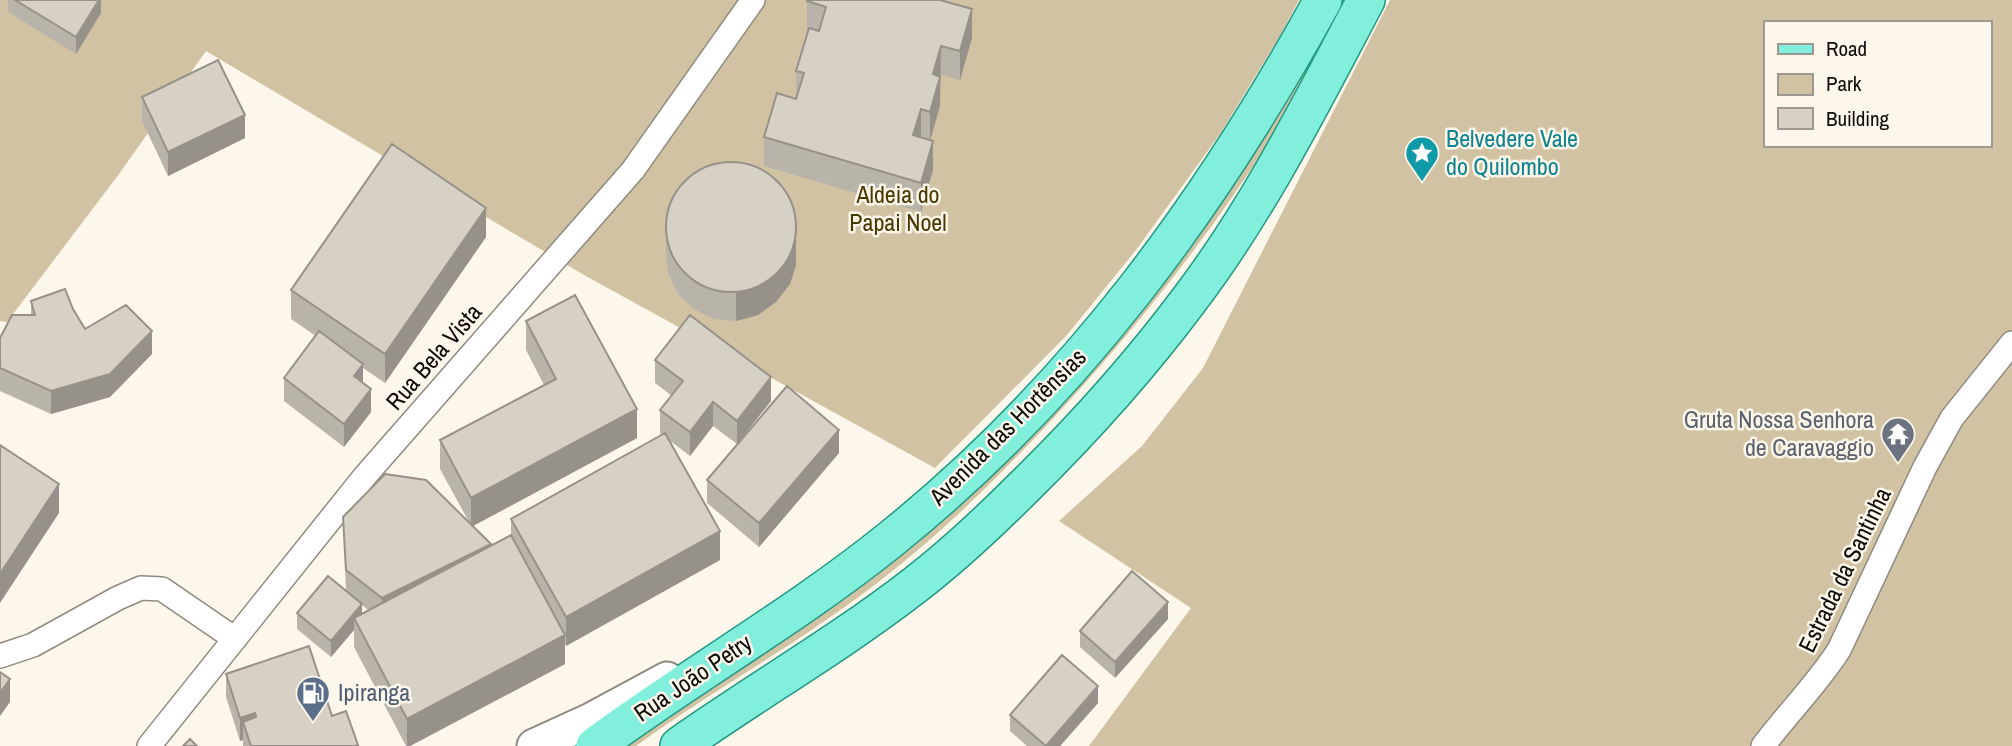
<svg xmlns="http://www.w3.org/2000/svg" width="2012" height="746" viewBox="0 0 2012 746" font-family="'Archivo Narrow',sans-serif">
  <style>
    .green { fill: #d0c2a2; fill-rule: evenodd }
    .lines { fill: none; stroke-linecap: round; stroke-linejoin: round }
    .minor-casing { stroke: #8f8a7f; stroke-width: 26 }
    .secondary-casing { stroke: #8f8a7f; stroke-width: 37 }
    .primary-casing { stroke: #239882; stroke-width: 40 }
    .minor { stroke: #fff; stroke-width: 23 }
    .secondary { stroke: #fff; stroke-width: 33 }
    .primary { stroke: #82efdc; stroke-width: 37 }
    .wall { fill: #b8b4a9; fill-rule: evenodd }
    .shaded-wall { fill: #969289 }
    .building { fill: #d6d1c4; stroke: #969289; stroke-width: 2 }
    .labels { text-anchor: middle; stroke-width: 5; stroke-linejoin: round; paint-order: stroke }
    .culture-label { font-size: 24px; fill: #0d838f; stroke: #fcf7ea; text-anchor: start }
    .park-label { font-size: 24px; fill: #4a3700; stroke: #fcf7ea }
    .street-label { font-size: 24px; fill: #0e0c08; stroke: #fcf7ea }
    .worship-label { font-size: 24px; fill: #5b616d; stroke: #fcf7ea; text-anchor: end }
    .service-label { font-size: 24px; fill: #4e5e75; stroke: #fcf7ea; text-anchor: start }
  </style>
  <rect width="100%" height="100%" fill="#fcf7ea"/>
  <path class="green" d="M0,0H1299L1280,36L1220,134L1136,250L1067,335L935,468L584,275L206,51L119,174L7,322L0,321Z
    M1338,0H1350C1334,29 1319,60 1302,89C1230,210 1143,322 1047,425C995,480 941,534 881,580C803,641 716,688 636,746H621L942,517Z
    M1390,0H2012V746H1089L1191,608L1059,521L1142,446L1203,368ZM1765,23H1989V145H1765Z"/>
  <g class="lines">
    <g class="minor-casing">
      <path id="minor" d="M0,656L33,645L118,598L141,588L162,589L235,639
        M149,746L365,476L633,170L753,0
        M1763,746C1788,713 1817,684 1839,650L1925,467L1952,418L2012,343"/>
    </g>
    <g class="secondary-casing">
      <path id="secondary" d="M534,746L591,720L667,679"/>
    </g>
    <g class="primary-casing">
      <path id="primary" d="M595,746C691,675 797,615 891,539C1075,391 1210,206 1323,0
        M679,746C757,691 839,644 915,585C954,555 990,521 1025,486C1084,428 1139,367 1189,300C1259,208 1312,102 1366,0"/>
    </g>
    <use href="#minor" class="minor"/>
    <use href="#secondary" class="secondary"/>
    <use href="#primary" class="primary"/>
  </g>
  <path class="wall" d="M8,0H101V13L76,54L8,12Z
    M807,0L972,38L960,80L941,75L940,80V106L930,140L933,170L921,212L764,166V137L796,99V71L808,30H807Z
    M142,97L245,138L168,176L142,121Z
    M666,222L796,265L790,284L776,302L758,315L736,321L714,319L694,309L678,294L668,273L666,251Z
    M486,237L385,383L363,368V383L371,412L344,447L284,401V378L316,336L291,319V290Z
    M31,301L73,309L85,329L152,354L110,397L51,414L0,391V338L31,315Z
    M526,321L637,438L473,526L491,545L511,535V519L662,435L660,433V410L672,396L655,383V360L771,401L737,444L713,426L690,456L669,440L720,560L566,646L565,643V664L410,746H406L354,647V630L331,657L297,629V613L346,591L343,517L469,522L440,469V440L544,385L526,350ZM362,605L368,610L362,614Z
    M839,453L759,547L707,503V480Z
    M1168,619L1115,678L1080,647V631Z
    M226,674L332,716L358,746H243V740L240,741L226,697Z
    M1098,703L1060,746H1027L1010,731V715Z"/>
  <path class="shaded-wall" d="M99,0H101V13L76,54V37Z
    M972,9V38L960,80V51Z
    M941,46L940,106L930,141V112L933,74Z
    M921,109V138L913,135Z
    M245,115V138L168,176V152Z
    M933,141V170L921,212V183Z
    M486,208V237L385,383V354Z
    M796,236V265L790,284L776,302L758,315L736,321V292Z
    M152,331V354L110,397L51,414V391Z
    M363,364V387L354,376Z
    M771,377V401L737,444V421Z
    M371,389V412L344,447V424Z
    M713,402V426L690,456V432Z
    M637,409V438L471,527V498Z
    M839,430V453L759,547V523Z
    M59,484V513L0,603V574Z
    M720,531V560L566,646V617Z
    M491,544V567L382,621V598Z
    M1168,602V619L1115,678V662Z
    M362,604V621L354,618V630L331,657V641Z
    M565,635V664L410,746H407V719Z
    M10,679V702L0,716V693Z
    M1098,686V703L1060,746H1046Z
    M255,713V736L243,722V740L240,741V718Z"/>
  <path class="building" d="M15,0H99L76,37Z
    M807,0H940L972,9L960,51L941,46L933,74L940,77L930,112L921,109L913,135L933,141L921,183L764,137L777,93L796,99L804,73L796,71L809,28L819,31L826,7L807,1Z
    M218,60L245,115L168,152L142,97Z
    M392,144L486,208L385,354L291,290Z
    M666 227a65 65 0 1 1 130 0a65 65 0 1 1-130 0Z
    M65,289L73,309L85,329L126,305L152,331L110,374L51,391L0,368V338L12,315H35L31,301Z
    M575,295L637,409L471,498L440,440L556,379L526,321Z
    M690,315L771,377L737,421L713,402L690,432L660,410L683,381L655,360Z
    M319,331L363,364L354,376L371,389L344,424L284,378Z
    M787,386L839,430L759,523L707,480Z
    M665,433L720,531L566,617L511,519Z
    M0,445L59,484L0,574Z
    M385,474L426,480L491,544L382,598L346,570L343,517Z
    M511,535L565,635L407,719L354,618Z
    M1132,571L1168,602L1115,662L1080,631Z
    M328,576L362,604L331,641L297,613Z
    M309,646L332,716L346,711L358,745L354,746H251L243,722L256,717L255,713L240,718L226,674Z
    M1062,655L1098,686L1046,746L1010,715Z
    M0,672L10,679L0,693Z
    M190,739L197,746H183Z"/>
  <defs>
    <g id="sight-pin" transform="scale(1.75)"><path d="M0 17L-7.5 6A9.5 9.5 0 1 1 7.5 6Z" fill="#0f9aa8" stroke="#fcf7ea"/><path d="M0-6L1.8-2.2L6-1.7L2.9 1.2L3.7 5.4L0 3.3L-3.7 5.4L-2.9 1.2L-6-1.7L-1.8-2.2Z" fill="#fff"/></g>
    <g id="temple-pin" transform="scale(1.75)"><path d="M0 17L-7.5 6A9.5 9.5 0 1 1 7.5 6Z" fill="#6b7280" stroke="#fcf7ea"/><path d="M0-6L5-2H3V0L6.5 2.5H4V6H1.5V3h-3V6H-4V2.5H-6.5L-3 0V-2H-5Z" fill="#fff"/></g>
    <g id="fuel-pin" transform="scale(1.75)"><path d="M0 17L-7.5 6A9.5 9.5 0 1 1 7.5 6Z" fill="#5c6f8a" stroke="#fcf7ea"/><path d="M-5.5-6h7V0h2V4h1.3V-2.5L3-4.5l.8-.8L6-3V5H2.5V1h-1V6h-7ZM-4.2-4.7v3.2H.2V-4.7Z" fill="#fff"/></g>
  </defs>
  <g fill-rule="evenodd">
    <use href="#sight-pin" x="1422" y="153"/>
    <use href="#temple-pin" x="1898" y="434"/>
    <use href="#fuel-pin" x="313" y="693"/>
  </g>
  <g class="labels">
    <g class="culture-label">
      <text x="1446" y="147">Belvedere Vale<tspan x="1446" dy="28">do Quilombo</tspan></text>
    </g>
    <g class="park-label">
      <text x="898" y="203">Aldeia do<tspan x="898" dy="28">Papai Noel</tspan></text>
    </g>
    <g class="street-label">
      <text transform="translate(434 357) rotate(-49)" y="8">Rua Bela Vista</text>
      <text transform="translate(1008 427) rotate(-45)" y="8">Avenida das Hortênsias</text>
      <text transform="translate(1845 570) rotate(-64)" y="8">Estrada da Santinha</text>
      <text transform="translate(693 678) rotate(-34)" y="8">Rua João Petry</text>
    </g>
    <g class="worship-label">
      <text x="1874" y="428">Gruta Nossa Senhora<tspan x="1874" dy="28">de Caravaggio</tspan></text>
    </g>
    <g class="service-label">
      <text x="338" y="701">Ipiranga</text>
    </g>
  </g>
  <rect x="1764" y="21" width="228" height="126" fill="#fcf7ea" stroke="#9d9990" stroke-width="2"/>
  <rect x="1778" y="44" width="35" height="10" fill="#82efdc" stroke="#9d9990" stroke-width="2"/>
  <text x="1826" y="56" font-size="21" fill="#0e0c08">Road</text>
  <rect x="1778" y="74" width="35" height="21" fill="#d0c2a2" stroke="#9d9990" stroke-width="2"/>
  <text x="1826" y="91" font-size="21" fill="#0e0c08">Park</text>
  <rect x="1778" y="108" width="35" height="21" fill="#d6d1c4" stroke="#9d9990" stroke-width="2"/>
  <text x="1826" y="126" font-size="21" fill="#0e0c08">Building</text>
</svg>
